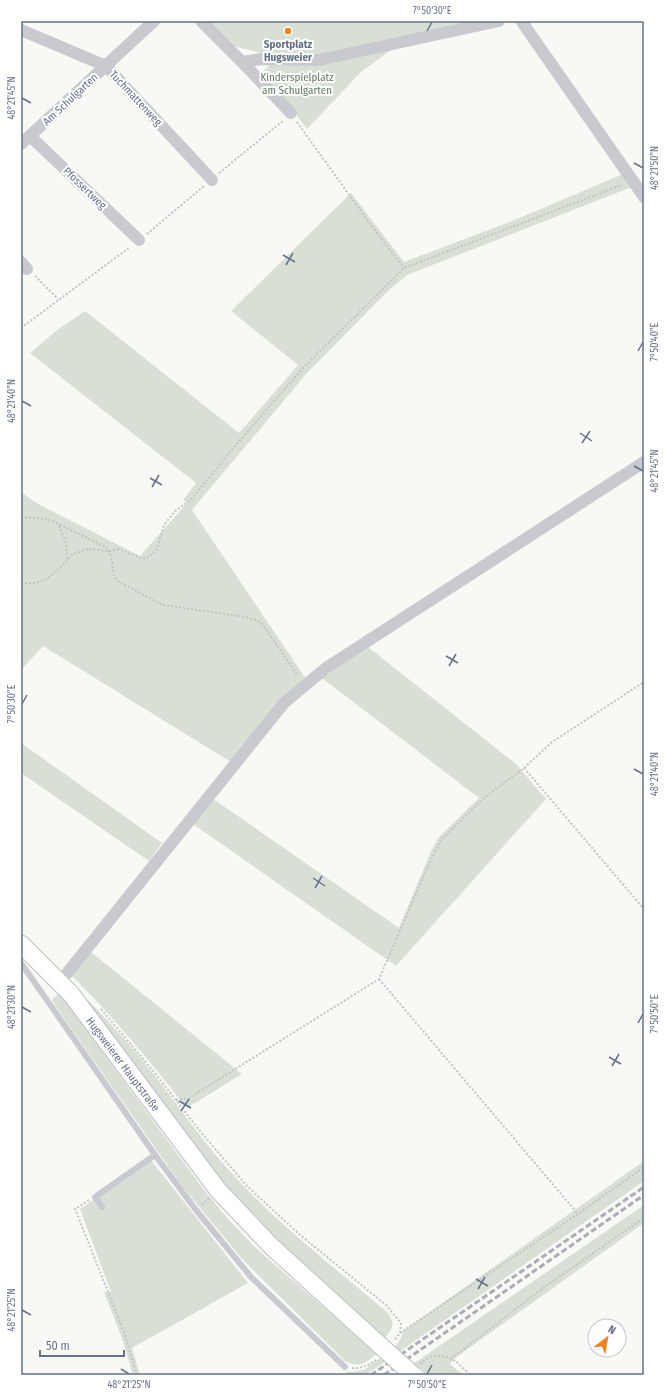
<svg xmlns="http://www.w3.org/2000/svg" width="665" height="1396" viewBox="0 0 665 1396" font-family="'Fira Sans Condensed',sans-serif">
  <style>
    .green { fill: #d8e0d6 }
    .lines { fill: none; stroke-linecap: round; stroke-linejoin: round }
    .secondary-casing { stroke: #bdbfc5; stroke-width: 19 }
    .path { stroke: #c2c3c6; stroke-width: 2; stroke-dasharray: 2 2; stroke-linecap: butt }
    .lane { stroke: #c8cacf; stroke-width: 6 }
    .street { stroke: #c8cacf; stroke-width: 12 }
    .secondary { stroke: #fff; stroke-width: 17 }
    .rail { stroke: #aaadb5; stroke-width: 3; stroke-dasharray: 6 3; stroke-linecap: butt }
    .secondary-bridge-casing { stroke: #bdbfc5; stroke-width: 19; stroke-linecap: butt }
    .secondary-bridge { stroke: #fff; stroke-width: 17 }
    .ticks { fill: none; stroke: #667088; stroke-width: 1.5 }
    .poi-dot { fill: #ec8222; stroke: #fff; stroke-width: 1.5 }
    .labels { text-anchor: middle; stroke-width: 4; stroke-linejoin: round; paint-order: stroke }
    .poi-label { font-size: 11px; font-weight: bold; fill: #667088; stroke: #fff }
    .park-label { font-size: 11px; fill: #617a62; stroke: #fff }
    .street-label { font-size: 11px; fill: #667088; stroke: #fff }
    .neatline { fill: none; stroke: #667088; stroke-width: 1.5 }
    .ticks-label { font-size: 10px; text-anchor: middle; fill: #667088 }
  </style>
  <rect width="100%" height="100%" fill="#f8f8f5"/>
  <path class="green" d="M209,21H488L316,58L261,53L233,46Z
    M398,45L362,71L307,129L295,113L260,74L271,64Z
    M623,174L632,187L407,275L388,291L307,373L192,510L306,679L231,762L43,646L21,670V492L38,504L140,556L187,503L183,500L196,483L30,353L56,331L85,311L239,433L298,365L231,311L351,193L404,262L517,219Z
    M368,647L516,764L546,799L396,966L193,824L212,798L399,928L432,849L440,836L479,798L322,678Z
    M21,743L162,843L149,861L21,773Z
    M91,952L242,1074L187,1108C150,1062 114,1017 72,976Z
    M73,986C100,1011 125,1039 149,1068C178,1105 205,1145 237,1179C283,1228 336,1269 387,1312C396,1324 393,1327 385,1338L288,1253L213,1173Z
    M59,993L201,1186L228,1219L258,1250L377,1354C365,1363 359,1369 345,1361L243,1260L182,1186L63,1017L52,1000Z
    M151,1160L248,1283L132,1348L140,1375H133L122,1338L104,1292H111L80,1209Z
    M644,1161V1181L366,1375H343L348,1371L352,1372L364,1370L396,1346L401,1338L403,1331Z
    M644,1205V1223L455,1358L450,1364L463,1375H426L413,1364Z"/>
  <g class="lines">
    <g class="secondary-casing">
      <path id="secondary" d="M21,944L71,994L218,1190L271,1246L372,1338"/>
    </g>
    <path class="path" d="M297,122L370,224L404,268
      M219,173L284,120
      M147,234L204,186
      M35,276L58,299
      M21,328L130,247
      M21,517L48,519L106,547C115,556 110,571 117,581L163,605L246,617L258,621L263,625L298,676
      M59,526L66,543L67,560
      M21,583H35L47,579L60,568L73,554L88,549L110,551L119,549L143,559L149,557L157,549L164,525L175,511L191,500L229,453L304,367L404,268L622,185
      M524,768L644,909
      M379,979L578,1214
      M101,1009L155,1073L199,1130L247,1186L299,1234L386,1305L401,1323L400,1333L394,1341
      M176,1100L189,1098L379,979L426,870L441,840L484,798L524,768L552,742L644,682
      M89,1200L75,1209L124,1332L137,1375
      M202,1205L209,1198
      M400,1333L578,1214L644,1167
      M451,1359L543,1288L644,1218
      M420,1364C428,1356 439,1354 450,1358C457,1361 465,1370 470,1375
      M352,1368C360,1369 370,1365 376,1360"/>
    <path class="lane" d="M21,963L155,1155L196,1210L251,1277L345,1367
      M102,1207L95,1197L155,1155"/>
    <path class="street" d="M201,21L242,62L291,113
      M522,22L644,197
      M21,30L106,66L212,180
      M242,62L261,59L319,60L499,21
      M30,136L139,240
      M21,144L154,21
      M21,262L27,269
      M60,982L284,703L326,668L644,462"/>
    <use href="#secondary" class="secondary"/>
    <path class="rail" d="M371,1375L644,1187
      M384,1375L644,1195"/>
    <g class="secondary-bridge-casing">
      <path id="secondary-bridge" d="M372,1338L413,1375"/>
    </g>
    <use href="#secondary-bridge" class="secondary-bridge"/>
  </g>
  <path class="ticks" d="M427,31L432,22M22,98L31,103M634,163L643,168M283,255L295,262M286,265L293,253M638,351L643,342M22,401L31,406M580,433L592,441M582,443L590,431M634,466L643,471M150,478L162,485M152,487L159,475M446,656L458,663M449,666L456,654M22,704L27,695M634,769L643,774M313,878L325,886M315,888L322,876M22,1007L31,1012M638,1023L643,1014M609,1057L621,1064M612,1066L619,1054M179,1101L191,1108M181,1111L189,1099M476,1279L488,1286M478,1289L485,1277M22,1310L31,1315M121,1369L129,1374M427,1374L432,1365"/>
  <circle class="poi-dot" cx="288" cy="31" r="4"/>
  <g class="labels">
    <g class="poi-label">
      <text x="288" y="48">Sportplatz<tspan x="288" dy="13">Hugsweier</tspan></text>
    </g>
    <g class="park-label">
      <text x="297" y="81">Kinderspielplatz<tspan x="297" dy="13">am Schulgarten</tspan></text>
    </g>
    <g class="street-label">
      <text transform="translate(136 98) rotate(47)" y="4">Tuchmattenweg</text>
      <text transform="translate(70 99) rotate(-43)" y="4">Am Schulgarten</text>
      <text transform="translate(85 188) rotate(44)" y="4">Pfossertweg</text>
      <text transform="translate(123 1064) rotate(53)" y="4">Hugsweierer Hauptstraße</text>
    </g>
  </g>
  <rect width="665" height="1396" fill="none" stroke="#ffffff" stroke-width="44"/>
  <g transform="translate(607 1338) rotate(31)"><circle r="19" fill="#ffffff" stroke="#c2c6cf"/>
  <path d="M0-3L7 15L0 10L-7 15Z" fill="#ec8222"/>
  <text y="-6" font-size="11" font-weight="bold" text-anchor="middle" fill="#667088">N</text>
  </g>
  <path d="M40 1350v6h84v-6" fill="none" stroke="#667088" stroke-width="2"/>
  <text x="46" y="1350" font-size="12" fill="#667088" stroke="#ffffff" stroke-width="3" paint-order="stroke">50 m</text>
  <rect x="22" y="22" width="621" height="1352" class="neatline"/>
  <g class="ticks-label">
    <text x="432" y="14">7°50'30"E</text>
    <text transform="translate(11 98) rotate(-90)" y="4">48°21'45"N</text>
    <text transform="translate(654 168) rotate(-90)" y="4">48°21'50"N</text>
    <text transform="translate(654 342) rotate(-90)" y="4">7°50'40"E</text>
    <text transform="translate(11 401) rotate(-90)" y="4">48°21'40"N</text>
    <text transform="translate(654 471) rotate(-90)" y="4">48°21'45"N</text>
    <text transform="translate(11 704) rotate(-90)" y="4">7°50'30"E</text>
    <text transform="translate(654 774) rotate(-90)" y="4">48°21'40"N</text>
    <text transform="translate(11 1007) rotate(-90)" y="4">48°21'30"N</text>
    <text transform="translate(654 1014) rotate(-90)" y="4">7°50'50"E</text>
    <text transform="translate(11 1310) rotate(-90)" y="4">48°21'25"N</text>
    <text x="129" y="1388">48°21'25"N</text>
    <text x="427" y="1388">7°50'50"E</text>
  </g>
</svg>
